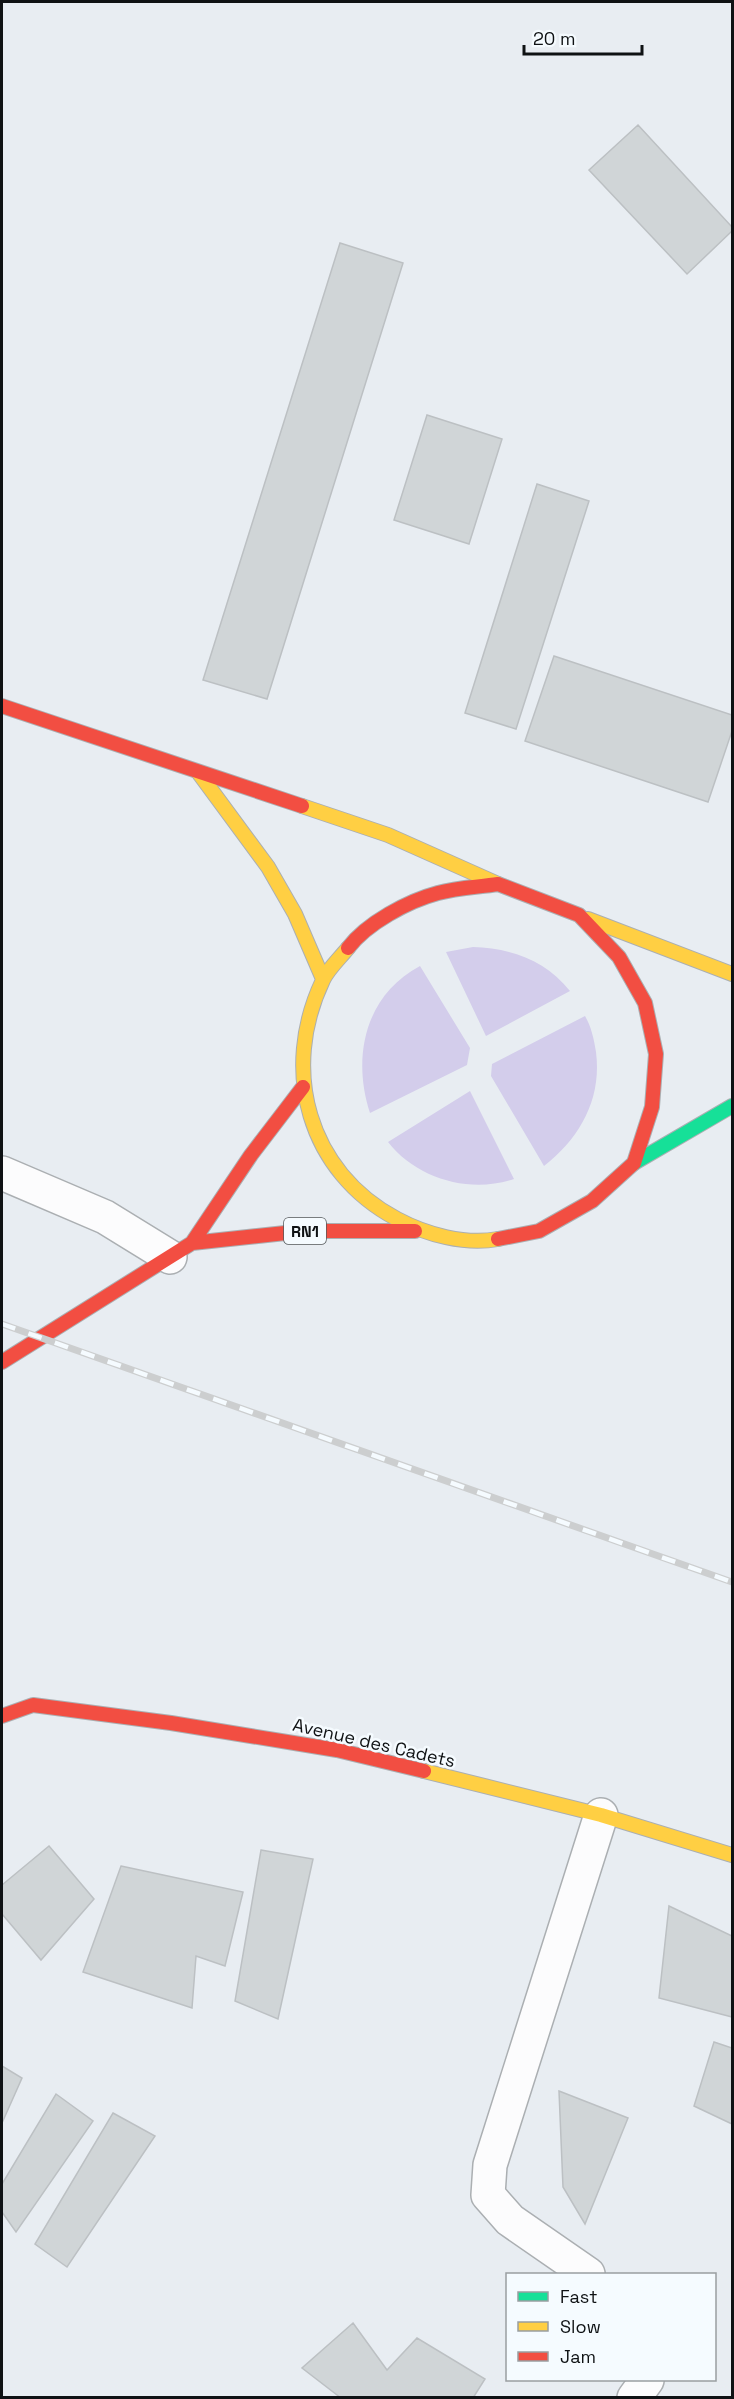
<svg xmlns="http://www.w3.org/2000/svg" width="734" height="2399" viewBox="0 0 734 2399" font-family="'Space Grotesk',sans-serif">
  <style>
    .green { fill: #d3cdeb }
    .building { fill: #d0d5d7; stroke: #bcc0c3; stroke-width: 1.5 }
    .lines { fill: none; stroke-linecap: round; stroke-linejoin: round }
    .street-casing { stroke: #abafb2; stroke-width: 36 }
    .fast-casing { stroke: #abafb2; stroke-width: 16 }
    .slow-casing { stroke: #abafb2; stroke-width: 16 }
    .jam-casing { stroke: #abafb2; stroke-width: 16 }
    .street { stroke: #fcfcfd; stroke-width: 33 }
    .fast { stroke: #16e098; stroke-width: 14 }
    .slow { stroke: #ffcf43; stroke-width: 14 }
    .jam { stroke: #f24e42; stroke-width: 14 }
    .rail-casing { stroke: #cccecf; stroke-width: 7 }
    .rail { stroke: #f5fbff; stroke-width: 4.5; stroke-dasharray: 14; stroke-linecap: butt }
    .labels { text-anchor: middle; stroke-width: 5; stroke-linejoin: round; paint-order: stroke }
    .shield { fill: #f5fbff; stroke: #54585a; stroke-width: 1.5 }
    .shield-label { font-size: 16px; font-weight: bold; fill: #0f1214 }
    .street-label { font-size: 18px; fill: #0f1214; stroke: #f5fbff }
  </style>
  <rect width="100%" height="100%" fill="#e8edf2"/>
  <path class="green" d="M473,947C510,948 546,960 570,991L486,1036L446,952Z
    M420,966L470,1048L467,1065L370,1113C352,1058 364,996 420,966Z
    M585,1016C591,1026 594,1039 596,1052C602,1099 580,1138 544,1166L491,1076L492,1064Z
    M470,1091L514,1179C470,1194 417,1179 388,1142Z"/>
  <path class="building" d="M638,125L732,227V231L687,274L589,170Z
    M340,243L403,263L267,699L203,680Z
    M427,415L502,439L469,544L394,520Z
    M537,484L589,501L516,729L465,713Z
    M554,656L732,715V731L708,802L525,741Z
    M49,1846L94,1899L41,1960L2,1914V1885Z
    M261,1850L313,1859L278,2019L235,2001Z
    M121,1866L243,1892L225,1966L196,1956L192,2008L83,1972Z
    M669,1906L732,1936V2017L659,1998Z
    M714,2042L732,2048V2124L694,2106Z
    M2,2066L22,2078L2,2123Z
    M559,2091L628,2118L585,2224L563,2187Z
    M56,2094L93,2121L16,2232L2,2212V2184Z
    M113,2113L155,2136L67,2267L35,2244Z
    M353,2323L387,2370L417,2338L485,2379L473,2398H341L302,2368Z"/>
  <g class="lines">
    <g class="street-casing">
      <path id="street" d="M2,1173L105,1217L170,1257
        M588,2274L510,2220L488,2195L490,2165L601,1815
        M634,2398L647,2380"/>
    </g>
    <g class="fast-casing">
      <path id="fast" d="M634,1163L732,1106"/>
    </g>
    <g class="slow-casing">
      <path id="slow" d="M198,772L268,867L295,914L323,979
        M302,806L388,835L498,884
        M588,919L732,974
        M348,948C340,958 328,969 323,980C280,1070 308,1172 397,1219C427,1235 465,1245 498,1239
        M424,1771L601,1815L732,1855"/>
    </g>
    <g class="jam-casing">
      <path id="jam" d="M2,706L302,806
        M348,948C367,923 408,901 438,893C457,888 478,887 498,884
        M498,1239L539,1231L592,1201L634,1163L652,1107L656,1054L645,1003L619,957L579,915L498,884
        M192,1243L304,1231H415
        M2,1362L192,1243L251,1155L303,1087
        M2,1716L33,1705L171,1723L337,1750L424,1771"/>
    </g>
    <use href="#street" class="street"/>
    <use href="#fast" class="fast"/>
    <use href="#slow" class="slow"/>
    <use href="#jam" class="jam"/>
    <g class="rail-casing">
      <path id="rail" d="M2,1324L732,1582"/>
    </g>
    <use href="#rail" class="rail"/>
  </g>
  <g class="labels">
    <rect class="shield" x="284" y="1218" width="42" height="26" rx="4.5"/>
    <g class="shield-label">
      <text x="305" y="1237">RN1</text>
    </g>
    <g class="street-label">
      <text transform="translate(374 1743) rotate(13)" y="6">Avenue des Cadets</text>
    </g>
  </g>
  <rect width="734" height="2399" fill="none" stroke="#0f1214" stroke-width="6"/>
  <rect x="506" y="2273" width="210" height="108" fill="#f5fbff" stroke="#999ea1" stroke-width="1.5"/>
  <rect x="518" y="2292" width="30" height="9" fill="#16e098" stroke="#999ea1" stroke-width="1.5"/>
  <text x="560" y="2303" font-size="18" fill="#0f1214">Fast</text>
  <rect x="518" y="2322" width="30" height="9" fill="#ffcf43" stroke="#999ea1" stroke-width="1.5"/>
  <text x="560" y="2333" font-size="18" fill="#0f1214">Slow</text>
  <rect x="518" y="2352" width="30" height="9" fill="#f24e42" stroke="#999ea1" stroke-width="1.5"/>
  <text x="560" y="2363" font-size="18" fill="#0f1214">Jam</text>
  <path d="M524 45v9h118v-9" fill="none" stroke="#0f1214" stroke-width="3"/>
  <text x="533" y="45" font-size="18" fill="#0f1214" stroke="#f5fbff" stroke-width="4.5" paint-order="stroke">20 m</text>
</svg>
